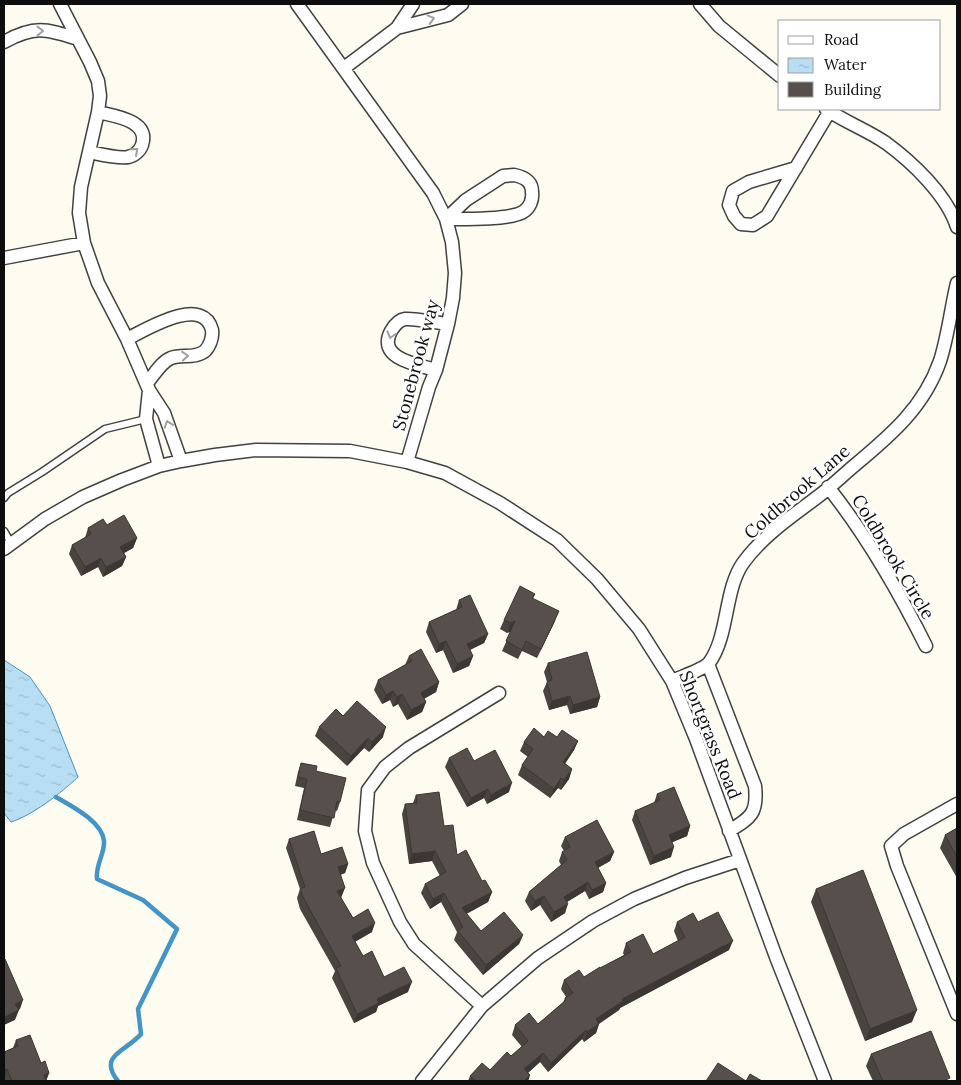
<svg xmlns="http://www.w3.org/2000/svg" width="961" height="1085" viewBox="0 0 961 1085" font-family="Lora,serif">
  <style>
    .water { fill: url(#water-ripples); stroke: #4295c6 }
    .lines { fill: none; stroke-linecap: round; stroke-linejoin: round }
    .stream { stroke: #4295c6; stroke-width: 4.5 }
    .lane-casing { stroke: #414141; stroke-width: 9 }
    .street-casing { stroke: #414141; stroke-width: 15 }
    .lane { stroke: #fff; stroke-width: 6 }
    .street { stroke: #fff; stroke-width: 12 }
    .wall { fill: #4a4440 }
    .shaded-wall { fill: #3c3734 }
    .building { fill: #564f4b; stroke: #3c3734 }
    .oneway { stroke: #9f9f9f }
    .labels { text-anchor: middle; stroke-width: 5; stroke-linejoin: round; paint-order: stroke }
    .street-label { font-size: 18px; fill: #0e0e0e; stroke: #fff }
  </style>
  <defs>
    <pattern id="water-ripples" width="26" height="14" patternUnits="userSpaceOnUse" patternTransform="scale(1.25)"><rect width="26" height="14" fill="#b7def3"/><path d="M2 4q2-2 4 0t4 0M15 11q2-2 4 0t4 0" fill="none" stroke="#9cbdcf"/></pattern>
  </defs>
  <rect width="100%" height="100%" fill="#fefbf0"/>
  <path class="water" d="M4,660L30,677L50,706L78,777C61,793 33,815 11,822L4,813Z"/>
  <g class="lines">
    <path class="stream" d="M56,797C71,806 102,821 104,841C105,853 95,866 97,879L143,900L177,929L138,1009L141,1034C127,1051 97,1055 118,1081"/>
    <g class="lane-casing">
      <path id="lane" d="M4,498L8,493L42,472L105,429L146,419
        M4,531L11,543"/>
    </g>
    <g class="street-casing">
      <path id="street" d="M60,4L90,62L98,81L100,96L98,112L81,187L79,213L84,243L98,283L127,339L149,390L164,413L181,461
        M297,4L433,193L446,219L452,242L455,273L453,298L448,324L436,370L429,387L407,462
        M700,4L719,26L780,76
        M397,28L448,15L462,4
        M4,42C35,25 46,29 78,39
        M344,68L397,28L413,4
        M826,109C845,122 867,130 886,143C912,162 947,195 957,227
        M89,152C99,154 119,159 128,157C134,156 140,151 142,145C150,120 114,116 98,112
        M796,168L749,182L733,191L729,205L734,216L741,224L753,225L767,216L831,109
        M514,175C524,177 532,181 532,192C533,199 530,208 523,212C509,220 464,219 446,219L466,200L503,176Z
        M4,258L84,243
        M127,339C145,330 203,294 212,330C213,337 210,346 205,351C195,359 182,354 171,358C161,362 154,375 147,383
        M436,370C419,365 376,359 391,331C394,326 398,320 405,319C415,318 437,323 448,324
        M149,390L146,419L159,466
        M828,487C867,536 898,590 926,646
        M4,549L45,519L83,497L122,480L159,466L181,461L215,455L256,450L350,451L407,462L445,473L500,503L557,540L597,579L639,629L672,681L696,739L776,957L825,1081
        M708,664L755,786C758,813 751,818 729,831
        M672,681C680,677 703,670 709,663C729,636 724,590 743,563C763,535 794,515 820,495C832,486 843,475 855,465C891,435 924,407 940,361C948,336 951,308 957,283
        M957,804L904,834L891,846L897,866L957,1014
        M482,1006L414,944L400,922L373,863L365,831L368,790L385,767L409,748L499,693
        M422,1081L482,1006L538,958L593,921L634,899L685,878L740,860"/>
    </g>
    <use href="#lane" class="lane"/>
    <use href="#street" class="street"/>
  </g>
  <path class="wall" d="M107,525L137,538L133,548L124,553L126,557L122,566L103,577L98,567L81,576L69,554L72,545L85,538L88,528Z
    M535,594L533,599L555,621L537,658L522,651L518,659L502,651L511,631L507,633L500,629L504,620Z
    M459,600L488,634L484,643L470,650L473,656L469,666L453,673L443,650L436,653L426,632L429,622L456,610Z
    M409,656L439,682L436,692L424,699L426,702L422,712L407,720L398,704L393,707L390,700L382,704L374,690L378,680L405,665Z
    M548,663L600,697L597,707L570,714L567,705L549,710L543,691L547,682L544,672Z
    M343,716L383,737L369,752L364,748L347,766L315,736L319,727Z
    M544,737H557L578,741L574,750L565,764L572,769L569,779L561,790L558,788L550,798L518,775L522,765L528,757L520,751L524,742Z
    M449,758L474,761L509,792L487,804L484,798L467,807L445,767Z
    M301,763L316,771L340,802L337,811L335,810L330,827L297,820L304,788L295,786L298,772Z
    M657,794L690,826L687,836L672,842L671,857L650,865L632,820L635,811L654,803Z
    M416,795L444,826L457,855L482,881L492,892L488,902L466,914L481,931L523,935L519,944L483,975L454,940L457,932L441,902L430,909L421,893L425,884L440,876L432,861L409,864L402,814L405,804L413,803Z
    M957,828V878L940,848L945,835Z
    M565,837L614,852L610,861L598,868L606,883L603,892L589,899L585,891L567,902L565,913L551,922L540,905L531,911L525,901L529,892L561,865L559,861L562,852L564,851L561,846Z
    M289,839L321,854L348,864L345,873L340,875L341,898L353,918L372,932L355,942L363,956L384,977L408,992L378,1006L376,1012L354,1023L332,978L335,971L300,909L297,898L300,889L286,848Z
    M816,889L912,1022L865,1041L811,902Z
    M677,922H698L729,950L620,1008L619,1010L599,1024L596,1033L584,1042L582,1039L548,1072L540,1062L528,1073L530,1075L528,1081H468L470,1076L490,1070L511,1056L522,1047L512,1035L515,1025L538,1024L563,1003L565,998L566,997L561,989L564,980L584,977L624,955L623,953L626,943L653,954L678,941L674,931Z
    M16,1040L41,1063L49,1073L46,1081H5L4,1079V1052L13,1048Z
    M871,1054L949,1081H873L866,1066Z"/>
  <path class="shaded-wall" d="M137,538L133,548L117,557L120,547Z
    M126,557L122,566L103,577L106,567Z
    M101,558L98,567L81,576L85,567Z
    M559,611L555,621L537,658L541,649Z
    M515,621L512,631L507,633L511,623Z
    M488,634L484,643L463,653L467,644Z
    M446,641L443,650L436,653L439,644Z
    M473,656L469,666L453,673L457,664Z
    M439,682L436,692L417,702L421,693Z
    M393,691L390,700L382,704L386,695Z
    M402,694L398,704L393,707L397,697Z
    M570,696L567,705L549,710L552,701Z
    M600,697L597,707L570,714L573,705Z
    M426,702L422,712L407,720L411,710Z
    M386,727L383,737L369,752L372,742Z
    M368,738L364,748L347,766L351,756Z
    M578,741L574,750L559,772L563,762Z
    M572,769L569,779L561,790L564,780Z
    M561,778L558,788L550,798L554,789Z
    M512,783L509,792L487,804L491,795Z
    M488,789L484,798L467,807L471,798Z
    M690,826L687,836L666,845L669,835Z
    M674,847L671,857L650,865L654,856Z
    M435,851L432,861L409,864L412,854Z
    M614,852L610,861L592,871L595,862Z
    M348,864L345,873L334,877L338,867Z
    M588,882L585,891L560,906L564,897Z
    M606,883L603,892L589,899L592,890Z
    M345,888L341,898L337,891Z
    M492,892L488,902L459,918L462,908Z
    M444,893L441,902L430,909L433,899Z
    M544,896L540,905L531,911L535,901Z
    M568,904L565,913L551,922L554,912Z
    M375,923L372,932L348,945L352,936Z
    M523,935L519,944L483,975L486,965Z
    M733,941L729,950L620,1008L619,1010L592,1028L596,1019L622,999Z
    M412,982L408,992L378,1006L376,1012L354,1023L357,1014L377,999Z
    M23,1000L20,1009L12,1013L15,1004Z
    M19,1010L15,1020L4,1025V1017Z
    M917,1010L912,1022L865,1041L870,1029Z
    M599,1024L596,1033L584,1042L587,1032Z
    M586,1030L582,1039L548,1072L551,1063Z
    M543,1053L540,1062L521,1079L524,1069Z
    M7,1069L4,1078V1070Z
    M49,1073L46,1081L44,1075Z
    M530,1075L528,1081H524Z"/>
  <path class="building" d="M124,515L137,538L120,547L126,557L106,567L101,558L85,567L72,545L91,534L88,528L103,519L107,525Z
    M520,586L535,594L532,598L559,611L541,649L526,641L522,650L506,641L515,621L511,623L504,620Z
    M470,595L488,634L467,644L473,656L457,664L446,641L439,644L429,622L462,607L459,600Z
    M421,649L439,682L421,693L426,702L411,710L402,694L397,697L393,691L386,695L378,680L412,661L409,656Z
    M587,652L600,697L573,705L570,696L552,701L547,682L552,680L548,663Z
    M357,701L386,727L372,742L368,738L351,756L319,727L336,709L343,716Z
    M534,728L544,737L548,731L557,737L562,730L578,741L563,762L572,769L564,780L561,778L554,789L522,765L533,749L524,742Z
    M467,748L474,761L495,750L512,783L491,795L488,789L471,798L449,758Z
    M301,763L317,766L316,771L346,778L340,802L337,801L334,818L300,810L307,779L298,777Z
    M674,787L690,826L669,835L674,847L654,856L635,811L660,800L657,794Z
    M439,792L444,826L453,825L457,855L466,850L482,881L485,880L492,892L462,908L481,931L504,912L523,935L486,965L458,931L463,927L444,893L433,899L425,884L446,872L435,851L412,854L405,804L417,803L416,795Z
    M597,820L614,852L595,862L606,883L592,890L588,882L564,897L568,904L554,912L544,896L535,901L529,892L567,860L562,852L570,847L565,837Z
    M957,828V857L945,835Z
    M314,831L321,854L342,847L348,864L338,867L345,888L337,891L353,918L368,909L375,923L352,936L363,956L372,951L384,977L404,967L412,982L377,999L379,1003L357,1014L336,968L341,966L304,899L300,889L305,887L289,839Z
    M863,870L917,1010L870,1029L816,889Z
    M718,912L733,941L622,999L623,1001L596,1019L599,1024L587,1032L586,1030L551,1063L543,1053L524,1069L530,1075L524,1081H476L470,1076L482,1063L490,1070L507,1052L511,1056L528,1041L515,1025L529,1013L538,1024L566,1000L565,998L573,993L564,980L579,970L584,977L600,967V968L631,952L626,943L643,934L653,954L685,937L677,922L693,913L698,922Z
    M4,959H5L23,1000L15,1004L19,1010L4,1017Z
    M931,1031L950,1078L943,1081H883L871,1054Z
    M30,1035L41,1063L45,1061L49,1073L44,1075L46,1081H12L7,1069L4,1070V1052L18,1046L16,1040Z
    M718,1063L746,1081L750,1074L762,1081H706Z"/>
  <defs><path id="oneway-chevron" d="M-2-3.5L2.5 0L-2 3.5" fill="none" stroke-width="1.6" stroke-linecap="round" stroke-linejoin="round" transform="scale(1.25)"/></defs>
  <g class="oneway">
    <use href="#oneway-chevron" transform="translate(431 19) rotate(-15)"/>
    <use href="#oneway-chevron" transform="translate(40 31)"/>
    <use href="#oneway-chevron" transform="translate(135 151) rotate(-41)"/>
    <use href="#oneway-chevron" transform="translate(391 335) rotate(106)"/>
    <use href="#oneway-chevron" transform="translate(185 356) rotate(-4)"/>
    <use href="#oneway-chevron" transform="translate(168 424) rotate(-109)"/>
  </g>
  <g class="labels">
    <g class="street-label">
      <text transform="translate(416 365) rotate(-75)" y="6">Stonebrook way</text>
      <text transform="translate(797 492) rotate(-41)" y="6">Coldbrook Lane</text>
      <text transform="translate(893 557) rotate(59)" y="6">Coldbrook Circle</text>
      <text transform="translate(710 735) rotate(68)" y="6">Shortgrass Road</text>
    </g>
  </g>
  <rect width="961" height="1085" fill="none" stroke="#0e0e0e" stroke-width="10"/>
  <rect x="778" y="20" width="162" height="90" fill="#ffffff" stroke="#9f9f9f"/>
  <rect x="788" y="36" width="25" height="8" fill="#ffffff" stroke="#9f9f9f"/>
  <text x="824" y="45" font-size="15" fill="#0e0e0e">Road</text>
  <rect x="788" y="58" width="25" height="15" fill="url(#water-ripples)" stroke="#9f9f9f"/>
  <text x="824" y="70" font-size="15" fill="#0e0e0e">Water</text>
  <rect x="788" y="82" width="25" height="15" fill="#564f4b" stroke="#9f9f9f"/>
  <text x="824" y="95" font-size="15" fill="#0e0e0e">Building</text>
</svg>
